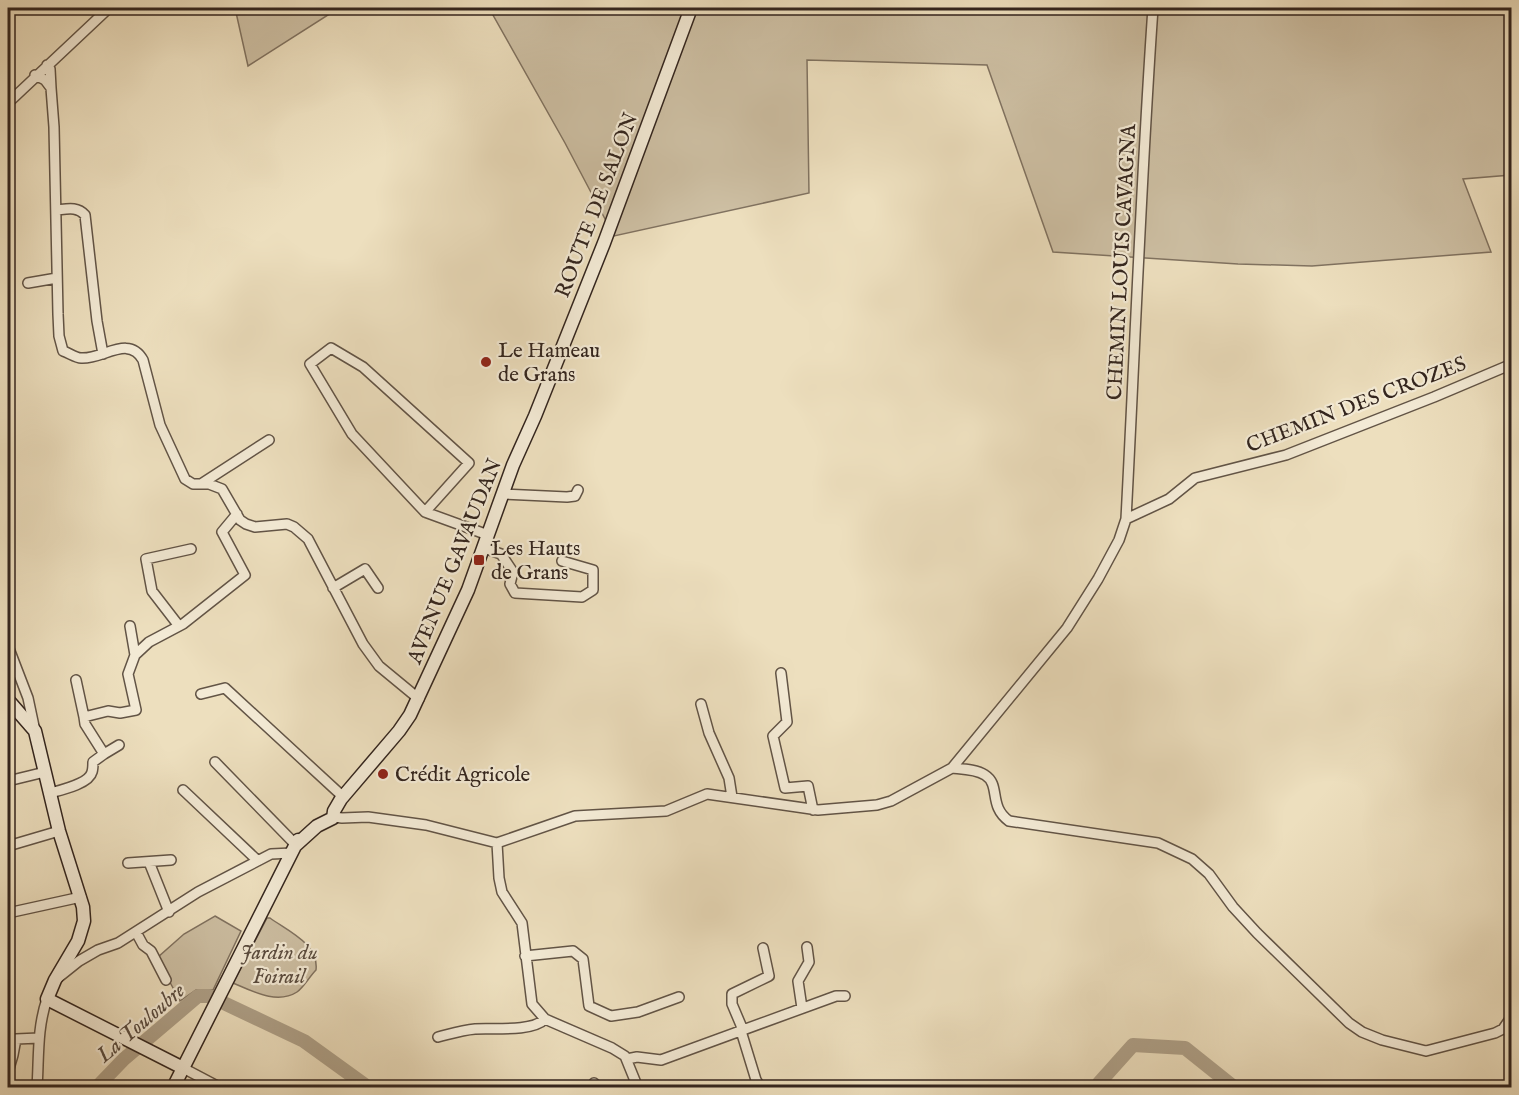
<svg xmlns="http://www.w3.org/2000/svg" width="1519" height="1095" viewBox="0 0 1519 1095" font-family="'IM FELL English',serif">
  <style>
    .green { fill: #cdbfa3; stroke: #807260; stroke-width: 1.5 }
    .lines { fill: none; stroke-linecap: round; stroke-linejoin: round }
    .river { stroke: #aea088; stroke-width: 14 }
    .street-casing { stroke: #625446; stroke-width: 12 }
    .secondary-casing { stroke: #33251e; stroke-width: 15 }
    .street { stroke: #f3ead5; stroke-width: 9 }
    .secondary { stroke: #f3ead5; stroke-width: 12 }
    .poi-dot { fill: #8f2418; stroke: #f3ead5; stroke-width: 2 }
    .labels { text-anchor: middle; stroke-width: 4.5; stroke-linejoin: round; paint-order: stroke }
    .street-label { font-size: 21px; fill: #33251e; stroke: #f3ead5 }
    .poi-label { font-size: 21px; fill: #33251e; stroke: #f3ead5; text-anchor: start }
    .park-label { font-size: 21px; font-style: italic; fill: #5a4c3f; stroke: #f3ead5 }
    .water-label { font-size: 22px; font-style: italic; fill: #584a3e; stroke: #f3ead5 }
  </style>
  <rect width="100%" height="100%" fill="#eddfbe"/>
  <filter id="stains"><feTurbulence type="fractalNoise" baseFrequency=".00333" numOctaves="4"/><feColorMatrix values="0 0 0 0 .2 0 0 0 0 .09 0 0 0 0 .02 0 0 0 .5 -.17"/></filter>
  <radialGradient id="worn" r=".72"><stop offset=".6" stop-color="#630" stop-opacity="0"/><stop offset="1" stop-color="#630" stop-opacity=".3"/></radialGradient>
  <path class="green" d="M235,8H339L248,66Z
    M489,8H1511V175L1463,179L1491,252L1312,266L1238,264L1053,252L987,65L807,60L809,193L614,236L565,143Z
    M215,916L241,931L213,990H196L180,1001L157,958L184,934Z
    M267,918H270C288,931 319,944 316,970C310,976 303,988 297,992C277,1005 252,991 233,983Z"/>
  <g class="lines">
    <path class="river" d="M96,1088L124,1059L198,996H209L304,1041L369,1088
      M1097,1088L1099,1083L1133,1045L1185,1048L1235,1088"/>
    <g class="street-casing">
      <path id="street" d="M35,75L45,80L51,88L50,69L47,65
        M51,88L54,127L58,314L59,336L63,351C69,353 76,358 81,358C102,360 129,334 143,360L160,425L185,479L193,484H209L222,489L240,520L246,524L255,527L287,524L294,527L308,539L363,644L379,666L419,699
        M8,103L109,8
        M56,210C67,209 77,206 85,215L97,321L103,354
        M28,283L57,278
        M201,484L269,440
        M503,494L567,497L575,496L578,490
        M425,512L469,463L363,367L331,348L310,364L352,434L425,512L488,535
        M1126,519L1169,499L1195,478L1286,455L1434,397L1512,364
        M484,548L501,554L513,572L510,584L515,593L582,597L593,590V570L562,561
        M333,588L365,569L378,588
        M130,626L135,655
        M179,626L152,591L146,559L191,549
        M8,646L28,698L35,731
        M781,673L787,722L773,736L785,788L808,786L813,810
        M76,680L84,717
        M201,694L225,688L339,793
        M701,704L709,733L729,778L732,797
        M104,754L119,745
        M215,762L296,845
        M952,768C962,769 976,769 985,775C1001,785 988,806 1009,821L1158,843L1192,859L1209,874L1233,907L1257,933L1349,1023L1362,1032L1382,1040L1426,1051L1495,1033L1503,1029L1512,1016
        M8,781L45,772
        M183,790L258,861
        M50,793C61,790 89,784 92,772C93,769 93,766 93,762L104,754L85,724L84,717L108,711L120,713L136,710L128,674L135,655L149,642L183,624L245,575L222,532L237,514
        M334,817L342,818L368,817L426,825L497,843L575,816L666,811L707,794L818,810L877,805L891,801L952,768L1067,628L1098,579L1119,540L1126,519C1135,349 1141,178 1153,8
        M497,843L499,878L502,892L522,923L532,1004L545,1019L612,1048L625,1056L638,1088
        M8,846L59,831
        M149,862L169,912
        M128,863L171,860
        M8,913L81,897
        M136,932L143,945L151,951L166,980
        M525,956L573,951L583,959L589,1006L611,1016L638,1012L679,997
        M59,977L79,961L98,950L118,943L198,892L271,854L292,853
        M802,1008L798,981L809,962L807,947
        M743,1030L732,1004V994L769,976L763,948
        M741,1031L756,1080L761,1088
        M438,1037C450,1034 462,1030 475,1029C493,1028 532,1032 545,1019
        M627,1059L637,1057L661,1060L836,996H845
        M183,1068L221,1088
        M8,1072L13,1055L16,1039L39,1038
        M594,1083L599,1088
        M37,1088C39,1057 37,1028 47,999"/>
    </g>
    <g class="secondary-casing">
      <path id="secondary" d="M8,700L35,731L59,831L83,907L84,921L78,941L55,980L47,999L183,1068
        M296,845L317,826L333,818L334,811L341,799L399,731L410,715L468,590L513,465L535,416L604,243L691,8
        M173,1088L298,840"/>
    </g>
    <use href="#street" class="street"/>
    <use href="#secondary" class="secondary"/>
  </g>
  <g class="poi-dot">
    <circle cx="486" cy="362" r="6"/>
    <rect x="473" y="554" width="12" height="12" rx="3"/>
    <circle cx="383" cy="774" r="6"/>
  </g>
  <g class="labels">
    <g class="street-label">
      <text transform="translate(596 205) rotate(-69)" y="7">ROUTE DE SALON</text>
      <text transform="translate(1121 262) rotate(-87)" y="7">CHEMIN LOUIS CAVAGNA</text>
      <text transform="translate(1356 404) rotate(-21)" y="7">CHEMIN DES CROZES</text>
      <text transform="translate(454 561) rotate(-68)" y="7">AVENUE GAVAUDAN</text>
    </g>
    <g class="poi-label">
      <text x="498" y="357">Le Hameau<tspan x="498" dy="24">de Grans</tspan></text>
      <text x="491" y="555">Les Hauts<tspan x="491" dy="24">de Grans</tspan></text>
      <text x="395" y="781">Crédit Agricole</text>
    </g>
    <g class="park-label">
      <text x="279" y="959">Jardin du<tspan x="279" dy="24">Foirail</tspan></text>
    </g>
    <g class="water-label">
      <text transform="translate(140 1022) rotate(-41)" y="8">La Touloubre</text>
    </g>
  </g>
  <rect width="1519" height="1095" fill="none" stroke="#eddfbe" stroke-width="30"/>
  <rect x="9" y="9" width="1501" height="1077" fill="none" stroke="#33251e" stroke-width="3"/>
  <rect x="15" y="15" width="1489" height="1065" fill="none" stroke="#33251e" stroke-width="1.5"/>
  <rect width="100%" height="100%" filter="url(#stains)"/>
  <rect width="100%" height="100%" fill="url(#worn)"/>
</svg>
